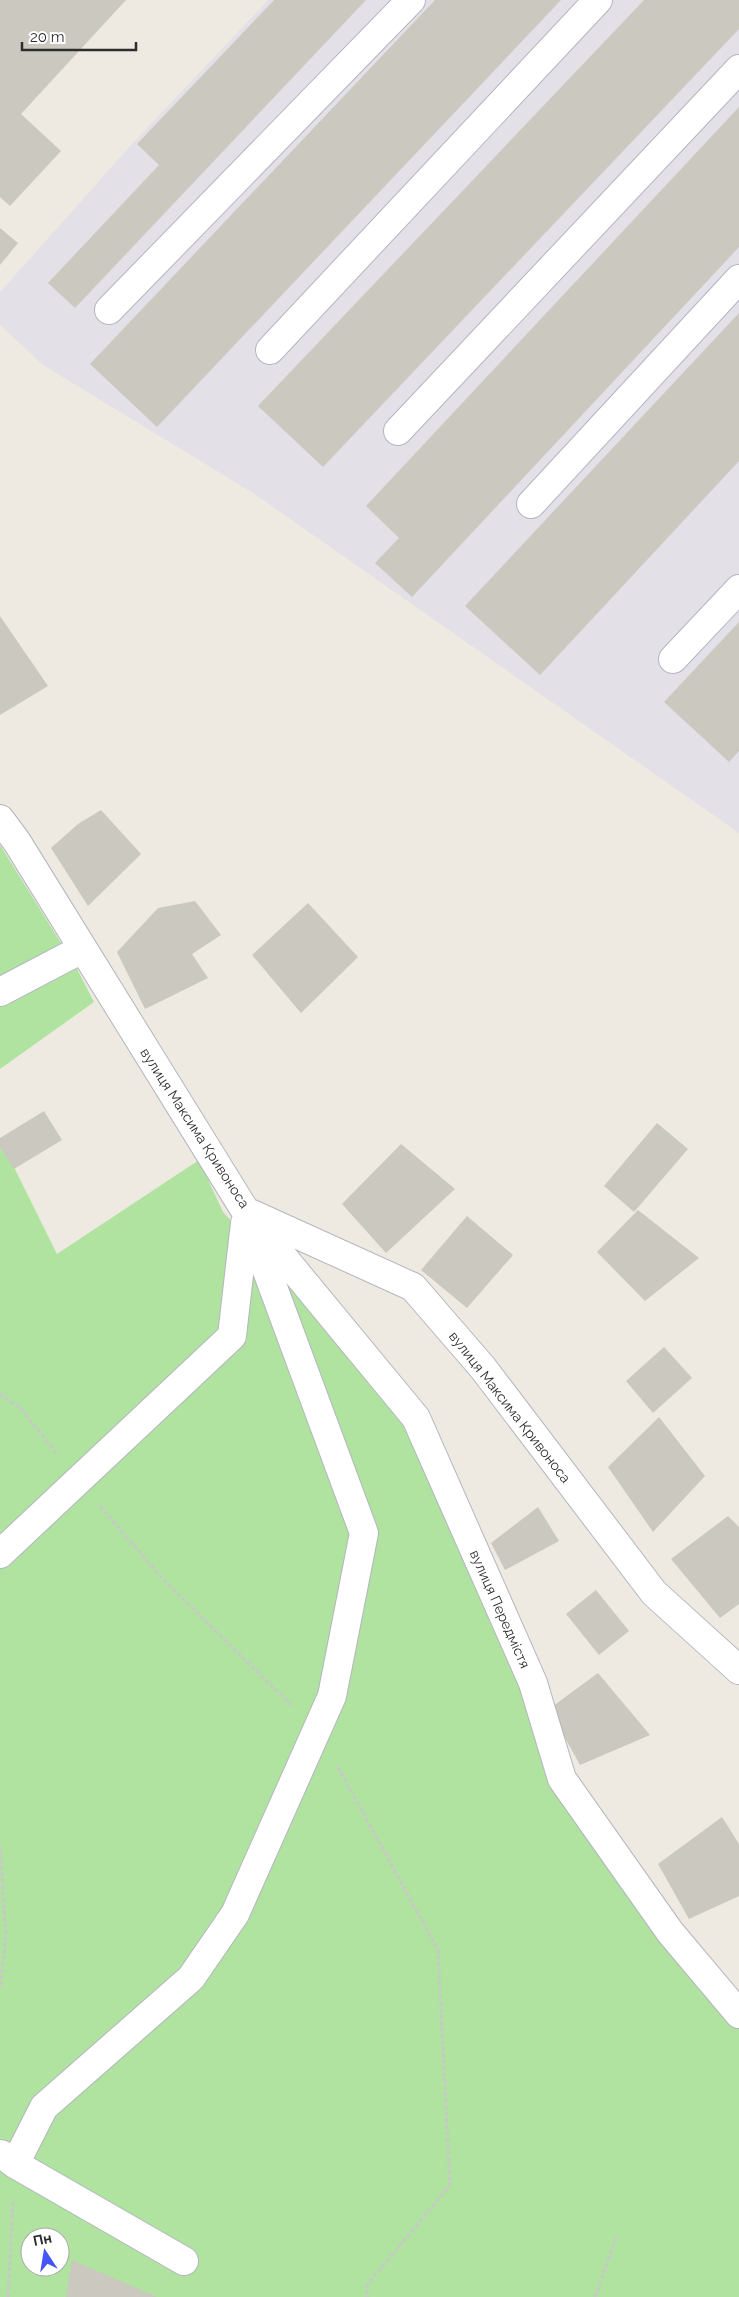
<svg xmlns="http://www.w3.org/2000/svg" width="739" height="2297" viewBox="0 0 739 2297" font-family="Raleway,sans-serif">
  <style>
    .industrial { fill: #e3e0e7 }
    .green { fill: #afe39f; fill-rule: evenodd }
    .building { fill: #cac8bf }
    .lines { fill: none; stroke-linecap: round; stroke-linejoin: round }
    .minor-casing { stroke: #b4b5c0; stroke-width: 30 }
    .path { stroke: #c8c8c8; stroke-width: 3; stroke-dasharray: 4 2.5; stroke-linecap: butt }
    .minor { stroke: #fff; stroke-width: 28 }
    .labels { text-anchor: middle; stroke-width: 5; stroke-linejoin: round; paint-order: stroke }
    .street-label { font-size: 14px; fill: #2d2d2d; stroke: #fff }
  </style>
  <rect width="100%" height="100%" fill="#eeeae1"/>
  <path class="industrial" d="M268,0H739V833L253,493L43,365L0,325V292L131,145Z"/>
  <path class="green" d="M0,845L76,967L94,1002L0,1069Z
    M0,1139L57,1254L199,1160L223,1212L416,1418L562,1779L739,2014V2297H0ZM30,2237H60V2267H30Z"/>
  <path class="building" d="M0,0H126L21,114L61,151L10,206L0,197Z
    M274,0H366L75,308L48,283L159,165L137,144Z
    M435,0H561L157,427L90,364Z
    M644,0H739V29L323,467L258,406Z
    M739,107V247L412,597L375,563L399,538L366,506Z
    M0,228L18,243L0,265Z
    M739,313V461L540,675L465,606Z
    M0,616L48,686L0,715Z
    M739,622V751L729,762L664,702Z
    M101,810L141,854L88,906L51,848L78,824Z
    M195,901L221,935L192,954L208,978L145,1009L117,952L158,908Z
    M308,903L358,957L301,1013L252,955Z
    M44,1111L62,1140L14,1169L0,1147V1138Z
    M657,1123L688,1149L634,1212L604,1186Z
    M401,1144L455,1189L386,1253L342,1204Z
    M638,1210L699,1258L645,1301L597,1252Z
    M467,1216L513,1255L467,1308L421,1270Z
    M664,1347L692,1378L653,1413L626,1381Z
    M659,1417L705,1476L653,1532L608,1467Z
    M538,1507L559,1541L505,1570L491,1543Z
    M728,1516L739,1527V1604L720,1618L671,1559Z
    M596,1590L629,1631L599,1655L566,1614Z
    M598,1673L650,1735L580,1765L549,1709Z
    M722,1817L739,1844V1896L689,1919L658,1864Z
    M72,2260L157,2297H66Z"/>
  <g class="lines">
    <g class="minor-casing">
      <path id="minor" d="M109,310L411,0
        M270,350L598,0
        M398,431L739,69
        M531,504L739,279
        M673,659L739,589
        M0,819L17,842L246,1212L416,1418L533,1683L562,1779L670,1932L739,2014
        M0,992L82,949
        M252,1214L413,1287L483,1368L654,1593L739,1670
        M0,1554L232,1336L245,1223
        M1,2154L15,2164L184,2261
        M15,2164L44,2107L191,1978L235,1914L332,1696L364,1533L250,1225"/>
    </g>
    <path class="path" d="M0,1394L22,1410L58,1455
      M100,1506L161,1577L291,1705
      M338,1767L438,1950L450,2185L367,2285V2297
      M0,1846L6,1936L0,1988
      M8,2297L13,2202
      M595,2297L616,2238"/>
    <use href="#minor" class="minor"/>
  </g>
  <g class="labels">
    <g class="street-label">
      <text transform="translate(195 1128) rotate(57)" y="5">вулиця Максима Кривоноса</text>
      <text transform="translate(510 1407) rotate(52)" y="5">вулиця Максима Кривоноса</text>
      <text transform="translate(500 1609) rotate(66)" y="5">вулиця Передмістя</text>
    </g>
  </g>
  <g transform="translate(45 2252) rotate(348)"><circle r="24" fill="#ffffff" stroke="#ababab"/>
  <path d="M0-4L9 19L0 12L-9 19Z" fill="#4555f7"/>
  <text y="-8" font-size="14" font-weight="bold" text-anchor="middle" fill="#2d2d2d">Пн</text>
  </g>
  <path d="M22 42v8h114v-8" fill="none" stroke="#2d2d2d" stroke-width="2.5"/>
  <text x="30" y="42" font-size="15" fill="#2d2d2d" stroke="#ffffff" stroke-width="4" paint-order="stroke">20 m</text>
</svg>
